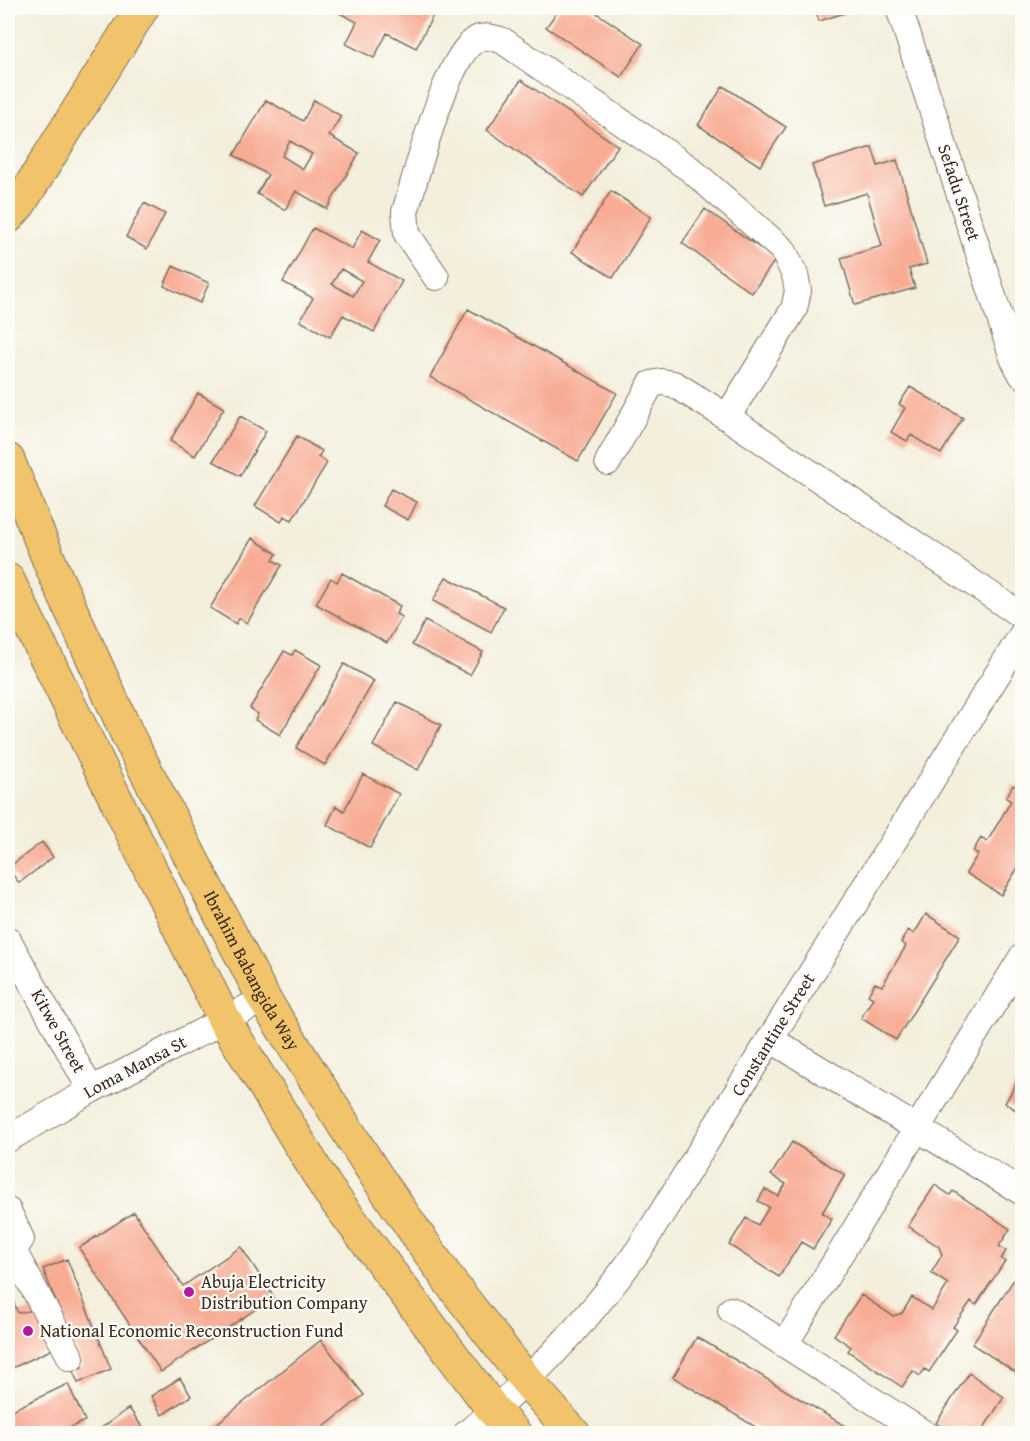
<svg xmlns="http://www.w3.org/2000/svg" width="1030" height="1441" viewBox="0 0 1030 1441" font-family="'Gentium Book Plus',serif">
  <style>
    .building { fill: #f8ac94; fill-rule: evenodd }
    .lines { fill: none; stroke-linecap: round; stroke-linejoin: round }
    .minor-casing { stroke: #7b6f60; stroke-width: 28 }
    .major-casing { stroke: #7b6f60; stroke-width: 35 }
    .highway-casing { stroke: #7b6f60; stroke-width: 35 }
    .minor { stroke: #fff; stroke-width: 26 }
    .major { stroke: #f1c36a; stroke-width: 33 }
    .highway { stroke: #f1c36a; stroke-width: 33 }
    .poi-dot { fill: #b5179e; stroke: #fdfcf7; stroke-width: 2 }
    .labels { text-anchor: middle; stroke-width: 4.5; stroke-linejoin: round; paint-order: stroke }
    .street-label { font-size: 18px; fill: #3b2a1e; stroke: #fdfcf7 }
    .poi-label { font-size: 18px; fill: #3b2a1e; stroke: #fdfcf7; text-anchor: start }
  </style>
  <rect width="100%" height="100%" fill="#fdfcf7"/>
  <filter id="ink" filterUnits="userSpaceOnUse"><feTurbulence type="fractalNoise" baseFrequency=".0167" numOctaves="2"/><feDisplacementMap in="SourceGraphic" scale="12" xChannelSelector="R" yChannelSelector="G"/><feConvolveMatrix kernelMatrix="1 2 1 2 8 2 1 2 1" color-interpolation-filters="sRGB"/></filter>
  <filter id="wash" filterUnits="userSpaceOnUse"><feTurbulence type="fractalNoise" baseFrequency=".008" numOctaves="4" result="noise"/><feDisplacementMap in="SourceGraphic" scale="24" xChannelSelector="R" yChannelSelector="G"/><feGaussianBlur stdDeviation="1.35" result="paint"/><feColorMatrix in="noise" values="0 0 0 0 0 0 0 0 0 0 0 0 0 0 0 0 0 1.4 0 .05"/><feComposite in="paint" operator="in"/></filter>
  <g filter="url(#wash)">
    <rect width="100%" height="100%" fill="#f3efdc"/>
    <g id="blocks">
      <path class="building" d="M330,8H380L390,13L393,8H437L416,48L387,33L374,58L346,44L357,22Z
        M560,8H589L643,44L621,77L546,27Z
        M815,8H853L854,10L819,21Z
        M521,80L618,146L583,197L487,130Z
        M723,86L786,127L760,166L698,125Z
        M266,100L303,121L314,100L341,116L329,136L359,153L327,209L296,191L285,210L257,194L268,175L234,155ZM290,141L312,154L303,169L282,156Z
        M872,147L878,166L897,160L927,264L909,269L915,288L855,305L841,258L882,246L867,193L824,206L812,165Z
        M611,191L651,217L613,278L572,252Z
        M144,203L165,214L147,249L126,237Z
        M705,209L776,259L752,293L682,243Z
        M313,228L352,249L362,230L380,240L368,262L402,281L374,332L343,315L330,337L300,321L313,298L283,282ZM341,269L362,281L353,296L332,284Z
        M173,266L209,283L200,303L164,286Z
        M468,309L617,393L578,461L430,377Z
        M910,387L963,418L941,454L911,435L907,441L891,432L905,408L899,404Z
        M198,393L224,408L195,456L170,441Z
        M240,416L266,431L240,476L213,461Z
        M297,436L322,451L318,457L327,463L292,520L284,516L281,522L255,506Z
        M391,489L417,502L408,520L382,506Z
        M252,538L277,554L273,560L282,565L247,623L239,618L236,624L210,608Z
        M342,573L400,606L396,614L402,617L387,643L316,604L331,578L337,582Z
        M446,577L504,607L491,632L433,601Z
        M425,621L483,652L470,675L412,645Z
        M295,650L321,665L280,735L255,720L258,714L250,708L284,651L292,655Z
        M344,664L374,681L325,765L296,748Z
        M397,702L441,725L418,770L373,746Z
        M363,774L399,794L370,848L327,825L336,806L344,811Z
        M1022,783V861L1001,895L966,873L978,854L973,851L981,838L987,842L1011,801L1006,798L1013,785L1019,789Z
        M42,842L53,857L19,883L8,868Z
        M926,914L960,936L896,1040L861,1018L873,998L868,995L875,983L882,986L906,946L901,942L908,930L914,934Z
        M1022,1074V1114L1005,1103Z
        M792,1142L845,1175L822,1213L832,1219L813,1249L801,1242L779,1277L729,1245L746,1218L758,1225L769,1207L758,1201L765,1189L778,1196L786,1184L771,1175Z
        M935,1185L950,1195L953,1191L1010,1229L999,1246L1006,1251L1001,1259L1005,1261L976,1305L971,1301L953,1327L957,1330L929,1372L925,1369L920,1376L913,1371L902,1387L848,1351L851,1347L834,1335L861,1295L893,1316L902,1313L912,1297L932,1310L948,1284L931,1273L942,1255L939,1247L908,1226Z
        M134,1212L183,1286L241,1247L274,1297L161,1372L79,1248Z
        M67,1259L111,1369L78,1383L73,1371L82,1367L43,1269Z
        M1022,1267V1360L1015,1372L972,1344Z
        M8,1288L18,1313L39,1309L55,1348L8,1370Z
        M697,1337L855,1432L854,1434H767L673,1377Z
        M321,1340L364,1395L315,1434H204Z
        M969,1373L1004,1397L980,1434H952L936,1423Z
        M180,1378L191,1396L162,1415L151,1396Z
        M68,1384L85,1421L56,1434H8V1412Z
        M129,1408L147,1434H93Z"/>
    </g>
  </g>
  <g filter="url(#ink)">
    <use href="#blocks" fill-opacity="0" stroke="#7b6f60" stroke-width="1.5"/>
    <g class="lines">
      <g class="minor-casing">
        <g id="minor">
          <path id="s1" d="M899,8L1013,358L1022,375"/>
          <path d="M436,277L407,234L405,212C416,177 446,55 477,39C485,35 495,38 503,41L690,169L783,250L795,275L798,291L794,309L727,417"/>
          <path d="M608,462L651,384L662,382L674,384L727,417L1022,616"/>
          <path id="s2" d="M8,940L91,1090"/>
          <path d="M770,1039L1022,1192"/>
          <path id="s3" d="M8,1139L91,1090L264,999"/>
          <path d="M8,1211L21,1239L13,1250H8"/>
          <path d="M13,1250L71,1358"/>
          <path d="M731,1310L925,1434"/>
          <path d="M785,1344L1022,957"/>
          <path id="s4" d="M466,1434C533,1379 590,1319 640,1248L1022,635"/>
        </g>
      </g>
      <g class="major-casing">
        <g id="major">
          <path id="s5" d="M8,460L53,570L128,736L264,999L375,1174L450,1282L527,1381L574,1434"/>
          <path d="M8,580L225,1021L328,1190L494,1411L515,1434"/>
        </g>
      </g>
      <g class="highway-casing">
        <path id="highway" d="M8,217L20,203L142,8"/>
      </g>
      <use href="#minor" class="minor"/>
      <use href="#major" class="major"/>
      <use href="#highway" class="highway"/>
    </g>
  </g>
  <g class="poi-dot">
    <circle cx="189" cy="1292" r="6"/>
    <circle cx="28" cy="1331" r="6"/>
  </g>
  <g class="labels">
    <g class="street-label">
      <text dy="6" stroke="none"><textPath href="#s1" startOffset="194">Sefadu Street</textPath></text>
      <text dy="6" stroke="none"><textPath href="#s5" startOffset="566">Ibrahim Babangida Way</textPath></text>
      <text dy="6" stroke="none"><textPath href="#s2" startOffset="104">Kitwe Street</textPath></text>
      <text dy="6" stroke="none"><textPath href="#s4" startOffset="507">Constantine Street</textPath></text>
      <text dy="6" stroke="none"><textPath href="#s3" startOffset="146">Loma Mansa St</textPath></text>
    </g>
    <g class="poi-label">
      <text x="201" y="1288">Abuja Electricity<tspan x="201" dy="21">Distribution Company</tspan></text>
      <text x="40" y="1337">National Economic Reconstruction Fund</text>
    </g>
  </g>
  <rect width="1030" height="1441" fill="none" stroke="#fdfcf7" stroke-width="30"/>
</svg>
